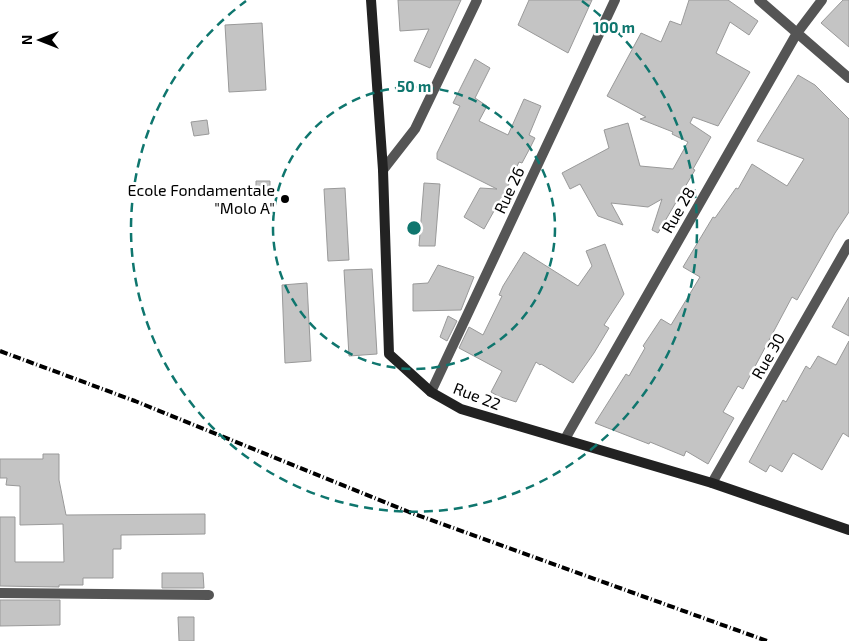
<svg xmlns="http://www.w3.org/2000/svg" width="849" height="641" viewBox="0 0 849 641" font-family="'Exo 2',sans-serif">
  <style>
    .building { fill: #c4c4c4; stroke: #999 }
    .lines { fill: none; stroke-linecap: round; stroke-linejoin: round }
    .street { stroke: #555; stroke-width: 10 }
    .secondary { stroke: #222; stroke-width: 10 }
    .rail { stroke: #000; stroke-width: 4; stroke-dasharray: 8 2.5 1 2.5; stroke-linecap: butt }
    .ring { fill: none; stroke: #0f766e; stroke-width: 2.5; stroke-dasharray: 9 6 }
    .poi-dot { fill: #000; stroke: #fff; stroke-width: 2 }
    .labels { text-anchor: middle; stroke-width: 5; stroke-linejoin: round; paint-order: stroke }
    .poi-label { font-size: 16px; fill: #000; stroke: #fff; text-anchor: end }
    .street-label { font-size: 16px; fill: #000; stroke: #fff }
    .centre { fill: #0f766e; stroke: #fff; stroke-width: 2.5 }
    .ring-label { font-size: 15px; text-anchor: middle; font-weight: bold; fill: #0f766e; stroke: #fff; stroke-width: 5; stroke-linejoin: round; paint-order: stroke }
  </style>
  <rect width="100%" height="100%" fill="#fff"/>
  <path class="building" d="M398,0H461L430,68L414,61L429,29L400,31Z
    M529,0H592L568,53L518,25Z
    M689,0H728L758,21L749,35L730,22L716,53L750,72L718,126L693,117L690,123L711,137L693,169L695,170L658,233L652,230L662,199L648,207L611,203L623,225L598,216L580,184L570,189L562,173L609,148L604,130L628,123L640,166L673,169L688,142L672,134L673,132L640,119L646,117L607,96L641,33L661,42L670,21L681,25Z
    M843,0H849V47L821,23Z
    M262,23L266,90L229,92L225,25Z
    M475,59L490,68L475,98L487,106L479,121L508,135L524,99L541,106L529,135L535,138L530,148L522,163L519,162L509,184L484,229L464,217L480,188L497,189L437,159V153L460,106L453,103Z
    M798,75L815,85L849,119V212L835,233L797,300L792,297L743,389L738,386L723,412L734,418L708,464L686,451L684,456L650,442L649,444L595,423L626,374L629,376L645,348L643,346L661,319L671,325L700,277L683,267L713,217L715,218L736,188L738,189L752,164L787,186L804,159L757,141Z
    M207,120L209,134L194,136L191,122Z
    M256,181H270V195H256Z
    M424,183L440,184L435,246H419Z
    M345,188L349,260L328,261L324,189Z
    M605,244L624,294L604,325L609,328L594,353L573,383L541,364L540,365L536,362L516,402L498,396L491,392L502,371L459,348L469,327L483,335L502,296L499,295L503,286L524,252L578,286L592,266L586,251Z
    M438,265L474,277L461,310L413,311V284L428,283Z
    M372,269L377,354L349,356L344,270Z
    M307,283L311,361L285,363L282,285Z
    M849,297V336L832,327Z
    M448,316L457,321L447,341L440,337Z
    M849,341V437L843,433L822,470L793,453L782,472L770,465L766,472L749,462L783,400L786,402L806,366L810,369L818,356L836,365Z
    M43,454H59V480L66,515L205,514V534L121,535V549H113V578H83V585H59V587L0,586V517H15V562H64L63,524L20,525V486L6,485L7,478H0V459H43Z
    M162,573H203L204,588H162Z
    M0,600H60V625L0,626Z
    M178,617H194V641H179Z"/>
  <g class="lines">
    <path class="street" d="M759,0L849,78
      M383,170L415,129L477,0
      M431,392L615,0
      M565,439L797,33L822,0
      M712,483L849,244
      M0,593L209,595"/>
    <path class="secondary" d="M371,0L383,170L389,354L431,392L461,409L712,483L849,530"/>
    <path class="rail" d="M0,351L135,401L409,512L767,641"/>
  </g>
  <g class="ring">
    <circle cx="414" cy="228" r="141"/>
    <path d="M582 1A283 283 0 1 1 246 1"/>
  </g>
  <circle class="poi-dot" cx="285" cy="199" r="5"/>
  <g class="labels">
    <g class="poi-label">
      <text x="275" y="196">Ecole Fondamentale<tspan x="275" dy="18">"Molo A"</tspan></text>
    </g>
    <g class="street-label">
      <text transform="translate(509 190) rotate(-65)" y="6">Rue 26</text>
      <text transform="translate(678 210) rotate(-60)" y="6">Rue 28</text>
      <text transform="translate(768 356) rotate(-60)" y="6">Rue 30</text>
      <text transform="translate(477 396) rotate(21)" y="6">Rue 22</text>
    </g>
  </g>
  <circle cx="414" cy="228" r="8" class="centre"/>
  <g class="ring-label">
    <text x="614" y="33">100 m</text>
    <text x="414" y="92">50 m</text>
  </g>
  <g transform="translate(40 40) rotate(270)" stroke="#ffffff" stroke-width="4" paint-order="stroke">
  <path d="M0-4L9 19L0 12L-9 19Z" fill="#000000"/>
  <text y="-8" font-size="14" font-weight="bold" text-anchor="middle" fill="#000000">N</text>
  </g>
</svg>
